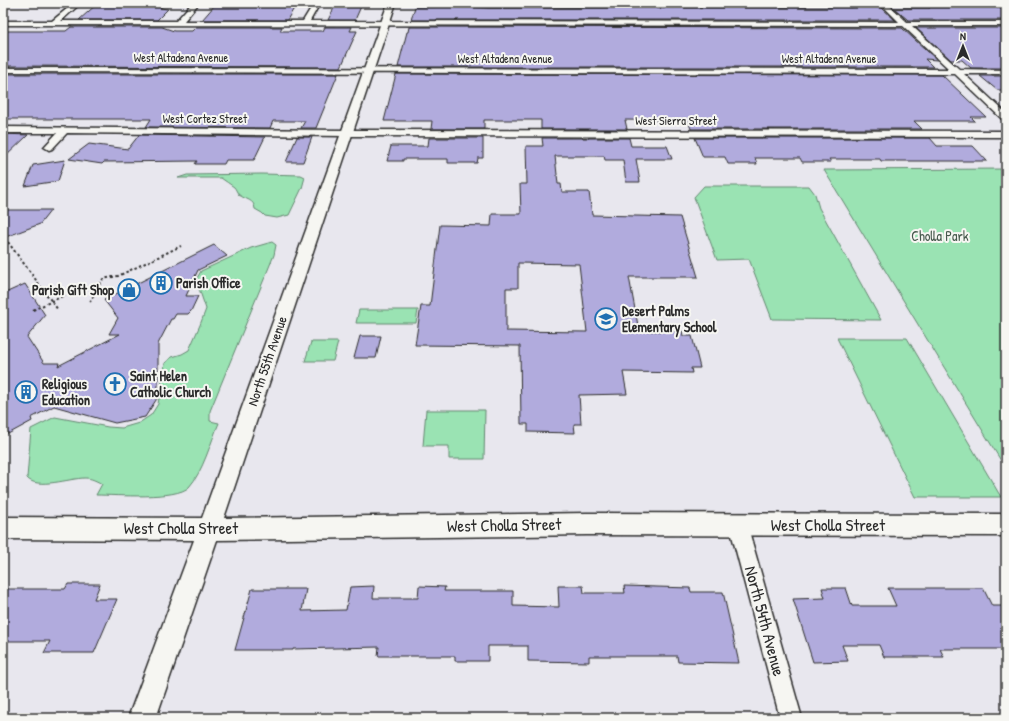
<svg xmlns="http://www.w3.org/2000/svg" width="1009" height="721" viewBox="0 0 1009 721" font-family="'Patrick Hand',sans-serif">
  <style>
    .green { fill: #9ae3b3; stroke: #62876f }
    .building { fill: #b1abdd; stroke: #2b2b2b; fill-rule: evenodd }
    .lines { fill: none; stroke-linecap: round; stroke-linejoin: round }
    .minor-casing { stroke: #2b2b2b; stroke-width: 3 }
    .tertiary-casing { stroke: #2b2b2b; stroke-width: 3 }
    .path { stroke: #2b2b2b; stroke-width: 2; stroke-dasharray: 2.5 2.5; stroke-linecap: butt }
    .minor { fill: #f6f6f2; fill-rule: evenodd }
    .tertiary { fill: #f6f6f2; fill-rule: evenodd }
    .labels { text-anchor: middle; stroke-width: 4; stroke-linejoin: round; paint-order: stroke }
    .far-street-label { font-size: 12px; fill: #2b2b2b; stroke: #f6f6f2 }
    .park-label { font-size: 14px; fill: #47594d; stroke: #f6f6f2 }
    .poi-label { font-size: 14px; font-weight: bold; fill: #2b2b2b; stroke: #f6f6f2; text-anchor: start }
    .street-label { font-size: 14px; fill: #2b2b2b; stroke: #f6f6f2 }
    .near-street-label { font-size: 17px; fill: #2b2b2b; stroke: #f6f6f2 }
  </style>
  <rect width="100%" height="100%" fill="#e8e7ee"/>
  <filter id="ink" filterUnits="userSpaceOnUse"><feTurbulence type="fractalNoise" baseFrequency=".025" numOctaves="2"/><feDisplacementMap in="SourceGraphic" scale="8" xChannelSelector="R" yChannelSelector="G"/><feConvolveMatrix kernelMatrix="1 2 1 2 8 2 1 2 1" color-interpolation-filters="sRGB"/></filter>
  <g filter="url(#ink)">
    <path class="green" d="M1006,169V469L824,170Z
      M262,174L301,175L305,177L302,188L289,215L277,218L265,216L262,213L255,209C254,199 246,200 239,195C237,193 236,189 234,187C230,184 225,181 221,178H178L187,175Z
      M704,186H809L815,194L819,208L881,320L772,319L749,259L717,260L694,197Z
      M272,242L276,245L274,255L210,411V421L219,423C211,441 203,472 189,487C176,500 116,495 96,495L102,484C97,481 91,478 85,478C70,478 37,490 27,478L31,429L55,417L108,427L122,428L139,423L151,415L158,404L165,363L172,357L182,354L189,350L200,325L206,309L196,280L201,271L251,248Z
      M359,310H418L416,323H356Z
      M837,338H907L1001,497H915Z
      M311,342H338L333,361H305Z
      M426,410H485L484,459H449V446H423Z"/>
    <path class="building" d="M98,3H166L160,8L168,9L157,20H79Z
      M222,3L244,5H296L287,20H202L215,5H220Z
      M342,4H362L355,20H328L335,6H341Z
      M461,6L488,8L872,7L882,8L895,20H411L415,7Z
      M929,7H995L1006,8V20H908L894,8H930Z
      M71,27H162L174,31H192L196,27H282L280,31H323L325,27H352L350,31H357L341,67L3,66V31H66Z
      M409,27L902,28L937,60L925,59L933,67H398L407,32H408Z
      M916,28H1006V68H971L962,60H951Z
      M3,74H338L316,128H301L305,121H273L270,128L146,127L151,119H3Z
      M396,74L942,75L986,117H971L975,121H914L922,129H691L688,121L625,120L627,129H541V120H484V129H431L432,121H384Z
      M980,76H1006V90H997Z
      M3,134L28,135L3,159Z
      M139,135L265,137L254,160H226L224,164H195L197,161L104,162L102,164L69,159L89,144L128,149Z
      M297,137H312L303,162H286Z
      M429,138H483V158H478L477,163H448V159H403V161H387L391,146H428Z
      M542,138H629L631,146H667L672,159H636L640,182H626L623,160H605L604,156H555L558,184H561L562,192H589L592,215L680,217L698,277H629L639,331H682L683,336H692L700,368H691L692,373L623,372L627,394L579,395L581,424H574L575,433L528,432V424H521L520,346L415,345L421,306H430L440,225L491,226L492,214H521L520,184H527L526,146H543ZM518,263L579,264L587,332L506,331V288H518Z
      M695,138H930L937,146H973L987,161H881L880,159H829L831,162H802L800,158H755L757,164H728L725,157H703Z
      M65,160L58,181L25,186L33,165Z
      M3,210H51L40,224L3,238Z
      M214,245L227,256L198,270L186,296H198L191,311L188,314H176L173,319H171L158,344V397L145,417L115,423L54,406L31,418L32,421L8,434L3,424V294L25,284L45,315L27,337L44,363H59L58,366L120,334H109L118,318L104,300Z
      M360,336H381L376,358H354Z
      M68,584H100L94,599H117L94,653H44L50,641H3V589H65Z
      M374,586L373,598H418L419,586L445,587L444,591H513V606L559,607L558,586H583L584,593H625L624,586L690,588L691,592H723L739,663L678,662L677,656H589V662L528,661V646H488V661H455V656H378L379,647L293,649V650H235L252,589H306L302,611L346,610L350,587Z
      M822,588H846L852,606H896L888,588H983L992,606H1006V649H940L944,657H884L879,645H842L848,661L813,662L793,599L825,598Z"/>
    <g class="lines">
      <g class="minor-casing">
        <path id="minor" d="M74,3H81L61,21H176L192,3H199L184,21H303L314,3H320L310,21L899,22L880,3H887L907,22H1006V26H912L959,69L1006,70V74H964L1006,113V121L1003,120L955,74L3,72V68L949,69L903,26L3,25V21H52Z
          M3,127L346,130L1006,131V137L346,136L67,133L52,149L49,150L44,147L57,133H3Z
          M738,516L744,518L747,524L802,718H780L729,524L732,518Z"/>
      </g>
      <g class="tertiary-casing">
        <path id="tertiary" d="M388,3H396L224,518L587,513L1006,514V536L587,535L217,540L156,718H128L194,540L3,539V517L202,518Z"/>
      </g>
      <path class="path" d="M5,238L58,310
        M90,302L103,279L118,276L181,246
        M33,310L65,295"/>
      <use href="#minor" class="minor"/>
      <use href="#tertiary" class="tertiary"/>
    </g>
  </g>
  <defs>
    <g id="building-ring" transform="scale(1.15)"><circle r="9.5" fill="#f6f6f2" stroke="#1f6fb2" stroke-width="1.5"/><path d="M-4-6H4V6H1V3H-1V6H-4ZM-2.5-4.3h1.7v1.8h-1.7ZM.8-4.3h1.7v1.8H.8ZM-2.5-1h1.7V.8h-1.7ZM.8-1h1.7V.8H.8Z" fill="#1f6fb2"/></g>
    <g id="shop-ring" transform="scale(1.15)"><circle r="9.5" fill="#f6f6f2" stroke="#1f6fb2" stroke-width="1.5"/><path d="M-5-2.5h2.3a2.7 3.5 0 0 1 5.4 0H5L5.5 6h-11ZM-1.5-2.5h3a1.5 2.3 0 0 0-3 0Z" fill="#1f6fb2"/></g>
    <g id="school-ring" transform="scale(1.15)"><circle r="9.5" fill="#f6f6f2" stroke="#1f6fb2" stroke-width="1.5"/><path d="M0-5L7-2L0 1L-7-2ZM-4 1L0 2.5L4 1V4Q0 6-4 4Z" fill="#1f6fb2"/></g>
    <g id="church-ring" transform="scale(1.15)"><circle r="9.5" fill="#f6f6f2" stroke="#1f6fb2" stroke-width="1.5"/><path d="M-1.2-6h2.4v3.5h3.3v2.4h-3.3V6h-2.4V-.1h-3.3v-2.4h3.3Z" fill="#1f6fb2"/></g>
  </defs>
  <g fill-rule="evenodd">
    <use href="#building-ring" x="161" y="283"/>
    <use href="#shop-ring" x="129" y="290"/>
    <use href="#school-ring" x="606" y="319"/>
    <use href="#church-ring" x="115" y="384"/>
    <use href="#building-ring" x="26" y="392"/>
  </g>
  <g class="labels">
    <g class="far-street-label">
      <text x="181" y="62">West Altadena Avenue</text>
      <text x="505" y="63">West Altadena Avenue</text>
      <text x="829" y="63">West Altadena Avenue</text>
      <text x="205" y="123">West Cortez Street</text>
      <text x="676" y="125">West Sierra Street</text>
    </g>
    <g class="park-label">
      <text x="940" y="241">Cholla Park</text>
    </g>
    <g class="poi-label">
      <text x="176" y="288">Parish Office</text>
      <text x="114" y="295" text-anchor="end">Parish Gift Shop</text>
      <text x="622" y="316">Desert Palms<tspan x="622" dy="16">Elementary School</tspan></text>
      <text x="130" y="381">Saint Helen<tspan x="130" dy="16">Catholic Church</tspan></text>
      <text x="42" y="389">Religious<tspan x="42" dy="16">Education</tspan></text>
    </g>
    <g class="street-label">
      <text transform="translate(267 361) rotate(-71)" y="5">North 55th Avenue</text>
    </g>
    <g class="near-street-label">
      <text transform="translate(504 525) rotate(-1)" y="6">West Cholla Street</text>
      <text x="828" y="531">West Cholla Street</text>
      <text x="181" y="534">West Cholla Street</text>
      <text transform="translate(765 621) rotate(75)" y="6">North 54th Avenue</text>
    </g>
  </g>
  <rect width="1009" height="721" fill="none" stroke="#f6f6f2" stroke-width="16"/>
  <rect x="8" y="8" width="993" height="705" fill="none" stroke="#2b2b2b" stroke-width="1.5" filter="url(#ink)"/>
  <g transform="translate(963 46)" stroke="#f6f6f2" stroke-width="3" paint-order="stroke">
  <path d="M0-3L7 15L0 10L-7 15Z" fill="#2b2b2b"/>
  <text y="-6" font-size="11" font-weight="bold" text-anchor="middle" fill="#2b2b2b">N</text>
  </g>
</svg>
